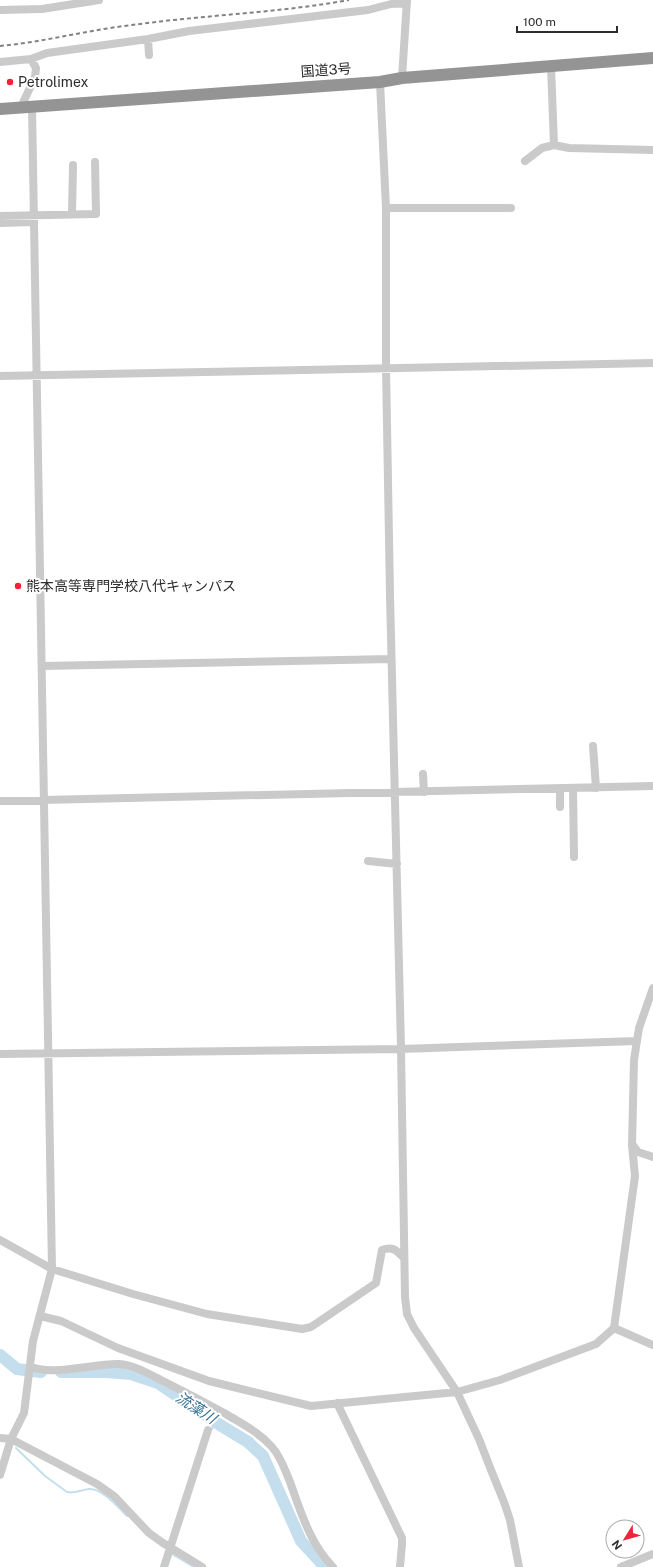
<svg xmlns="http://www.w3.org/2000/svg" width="653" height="1567" viewBox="0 0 653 1567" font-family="'Public Sans','Noto Sans JP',sans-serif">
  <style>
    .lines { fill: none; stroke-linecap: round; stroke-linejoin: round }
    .stream { stroke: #c4deed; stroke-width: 2 }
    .river { stroke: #c4deed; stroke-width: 12 }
    .minor { stroke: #cacaca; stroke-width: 8 }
    .highway { stroke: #949494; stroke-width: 12 }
    .rail { stroke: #828282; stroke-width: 2; stroke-dasharray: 4 3; stroke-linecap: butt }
    .poi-dot { fill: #ee2439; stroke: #fff; stroke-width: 1.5 }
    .labels { text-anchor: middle; stroke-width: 4; stroke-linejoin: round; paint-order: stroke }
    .street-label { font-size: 14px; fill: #2d2d2d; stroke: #fff }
    .poi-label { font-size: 14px; fill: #2d2d2d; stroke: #fff; text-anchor: start }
    .water-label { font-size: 15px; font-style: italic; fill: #377293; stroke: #fff }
  </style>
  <rect width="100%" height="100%" fill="#fff"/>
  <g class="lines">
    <path class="stream" d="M212,1429L214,1426L220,1425
      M16,1448L45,1476L67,1492C74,1494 81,1490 89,1489C102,1488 118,1507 127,1516
      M172,1554L194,1567"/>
    <path class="river" d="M0,1355L17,1369L41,1372
      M61,1372H107L131,1374L158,1383L220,1425L248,1442L263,1456L301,1541L325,1567"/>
    <path class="minor" d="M0,10L42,9L99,0
      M148,39L149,55
      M31,59L47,53L148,39L189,31L368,10L391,4L407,3
      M0,62L31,59L36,68L35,77L21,107
      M551,66L554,145
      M402,78L407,0
      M380,82L386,208V368L390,595L401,1049L405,1297L407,1314L414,1328L457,1392L479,1439L491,1470L504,1502L510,1520L519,1567
      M525,161L542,148L554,145L569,148L653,150
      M386,208H511
      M72,214L73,165
      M0,216L96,214L95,162
      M0,223L34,222
      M0,376L653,363
      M42,666L391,659
      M593,746L596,788
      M423,774L424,792
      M560,789V807
      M573,789L574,857
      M0,801L653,786
      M368,861L397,864
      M0,1054L401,1049L637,1041
      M633,1145L638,1152L653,1157
      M0,1240L52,1269L133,1294L207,1314L302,1329L311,1327L376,1283L382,1250C393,1246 396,1250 404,1258
      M40,1316L61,1321L118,1348L209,1381L311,1406L457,1392L500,1380L596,1344L614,1328L635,1176L632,1145L634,1060L639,1028L653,988
      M614,1328L653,1345
      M30,1366C51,1377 94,1363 119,1364C136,1365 152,1376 167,1383C187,1393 206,1403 226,1414C242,1424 259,1432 272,1447C281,1457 285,1470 290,1482C301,1512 310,1544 333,1567
      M337,1403L402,1538V1544L400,1567
      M0,1438L11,1439L97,1484L114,1496L149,1533L163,1543L202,1567
      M0,1475L11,1439L24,1413L33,1341L52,1269L32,106
      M164,1567L208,1430
      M621,1567L653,1554"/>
    <path class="highway" d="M0,109L380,82L402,78L653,58"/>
    <path class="rail" d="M0,46C44,42 88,30 132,25C204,15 277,13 349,0"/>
  </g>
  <g class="poi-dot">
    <circle cx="10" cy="82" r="4"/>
    <circle cx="18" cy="586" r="4"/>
  </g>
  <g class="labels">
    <g class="street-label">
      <text transform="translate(326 70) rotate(-4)" y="5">国道3号</text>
    </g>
    <g class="poi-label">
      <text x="18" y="87">Petrolimex</text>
      <text x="26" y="591">熊本高等専門学校八代キャンパス</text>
    </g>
    <g class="water-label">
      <text transform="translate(196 1408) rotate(33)" y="5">流藻川</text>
    </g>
  </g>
  <g transform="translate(625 1539) rotate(233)"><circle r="19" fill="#ffffff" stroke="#ababab"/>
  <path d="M0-3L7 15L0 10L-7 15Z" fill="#ee2439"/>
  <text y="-6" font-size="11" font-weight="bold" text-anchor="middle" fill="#2d2d2d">N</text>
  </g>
  <path d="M517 26v6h100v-6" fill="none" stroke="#2d2d2d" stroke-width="2"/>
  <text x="523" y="26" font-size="12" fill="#2d2d2d" stroke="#ffffff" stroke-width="3" paint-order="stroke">100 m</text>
</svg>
